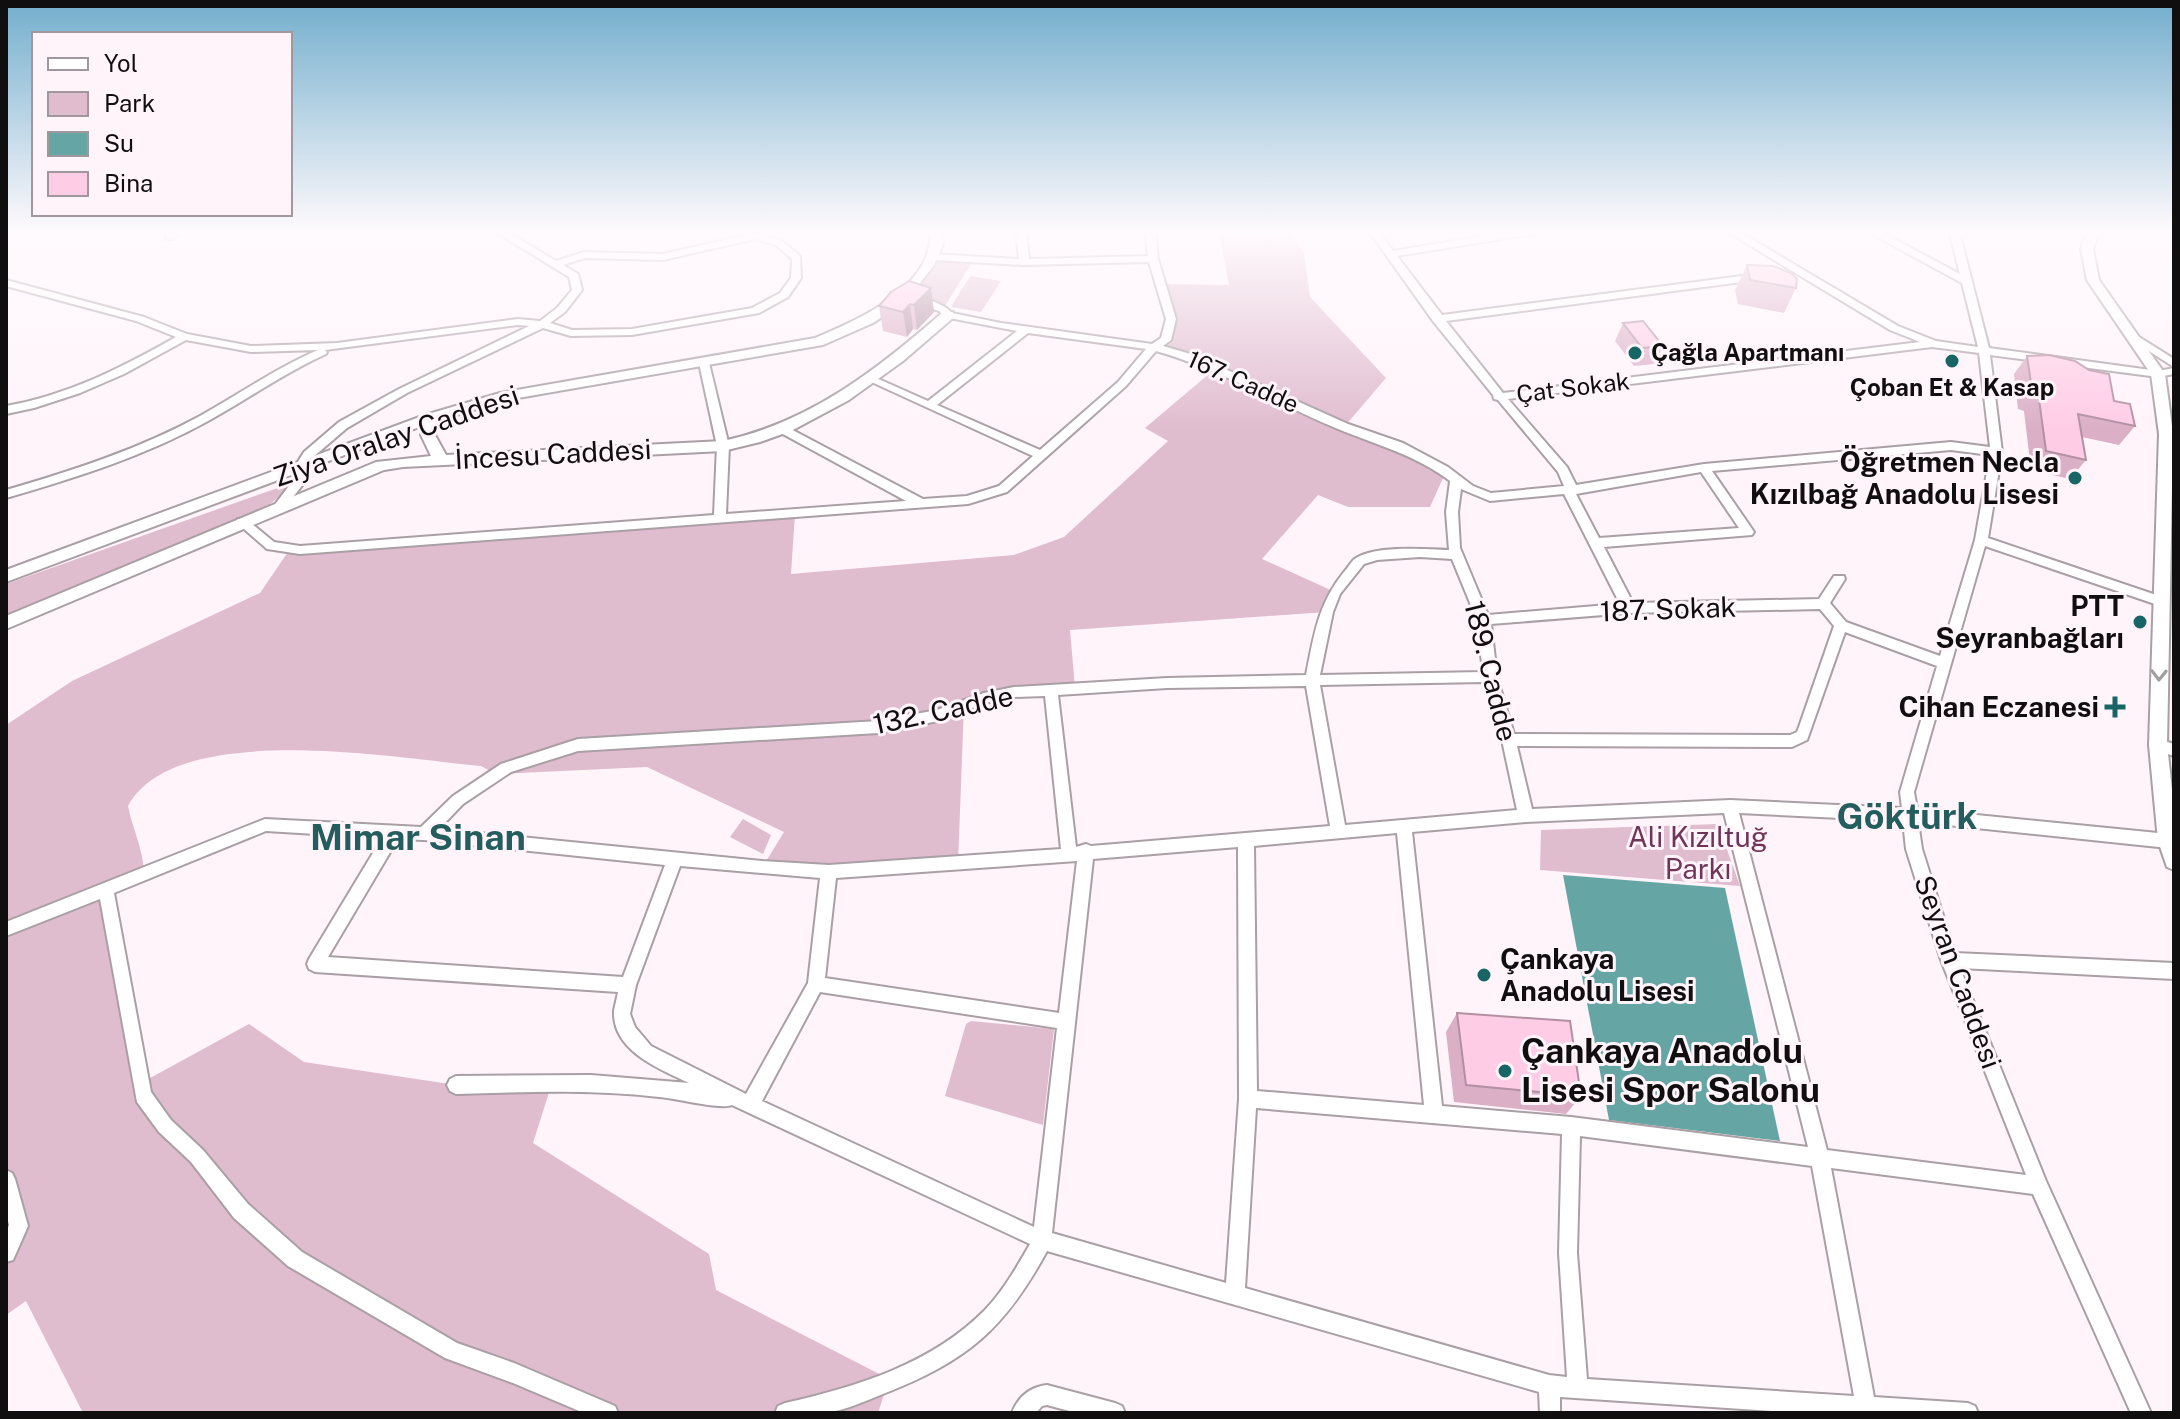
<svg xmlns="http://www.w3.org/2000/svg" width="2180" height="1419" viewBox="0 0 2180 1419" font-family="'Public Sans',sans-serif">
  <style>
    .green { fill: #e0bccf }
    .water { fill: #65a6a5 }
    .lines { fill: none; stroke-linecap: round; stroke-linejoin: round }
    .minor-casing { stroke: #a99fa4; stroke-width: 4 }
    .secondary-casing { stroke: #a99fa4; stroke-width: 4 }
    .minor { fill: #fff; fill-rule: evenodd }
    .secondary { fill: #fff; fill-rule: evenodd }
    .wall { fill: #dbafc6 }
    .shaded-wall { fill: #b28fa1 }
    .building { fill: #ffcce6; stroke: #b28fa1; stroke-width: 2 }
    .oneway { stroke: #a09f9f }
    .poi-dot { fill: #176565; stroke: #fff4fa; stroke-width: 3 }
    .labels { text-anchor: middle; stroke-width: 6; stroke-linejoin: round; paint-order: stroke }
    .far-poi-label { font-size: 24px; font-weight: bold; fill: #110e10; stroke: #fff4fa; text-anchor: start }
    .far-street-label { font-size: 24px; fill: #110e10; stroke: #fff4fa }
    .street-label { font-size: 28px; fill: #110e10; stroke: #fff4fa }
    .poi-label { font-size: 28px; font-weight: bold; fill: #110e10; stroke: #fff4fa; text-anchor: end }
    .park-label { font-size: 28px; fill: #713458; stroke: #fff4fa }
    .near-poi-label { font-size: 34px; font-weight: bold; fill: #110e10; stroke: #fff4fa; text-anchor: start }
    .district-label { font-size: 36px; font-weight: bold; fill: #235d5d; stroke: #fff4fa }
  </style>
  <rect width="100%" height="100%" fill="#fff4fa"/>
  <path class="green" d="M1219,231H1289L1304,252L1310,297L1386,378L1344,427L1399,446L1443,478L1430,507H1348L1318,495L1262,559L1335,592L1326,612L1070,630L1075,688L1014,692L964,705L958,864L762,868L784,832L647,767L496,774L481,766C397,759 176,718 128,806C133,831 143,848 144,873L106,891L141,1083L249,1024L304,1062L456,1085L552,1083L533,1143L709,1254L716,1290L889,1379L878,1413H83L26,1301L6,1315V725L72,681L260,593L290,549L795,513L791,574L1014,555L1064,537L1168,441L1145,428L1216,368L1154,347L1171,330L1163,284L1229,285Z
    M932,257L973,261L943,309L903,296Z
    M970,276L1001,281L981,312L951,307Z
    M286,485L289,488L262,511L6,617V584Z
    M743,819L771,835L763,854L730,837Z
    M1718,824L1740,886L1540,870L1541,830Z
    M971,1021L1054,1029L1043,1125L945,1096L966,1024Z"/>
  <path class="water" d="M1563,875L1725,888L1780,1141L1609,1120Z"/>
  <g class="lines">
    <g class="minor-casing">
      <path id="minor" d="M172,231H184L172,239H166V235Z
        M494,231H506L556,261L584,252L663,254L755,233L782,241L800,256L801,278L788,297L759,313L632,335L571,336L543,328L407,393L347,428L312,458L306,468L304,483L283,510L279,511L273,507L292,482L294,468L304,452L339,422L399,389L529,326L518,325L325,350L327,352L326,354C284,373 248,399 208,421C145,456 75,478 6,498V490C72,471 139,449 200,416C240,394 276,368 318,350L251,352L186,340L124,374L80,393L34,408L6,414V406C68,395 121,368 176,337L136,321L6,286V280L144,317L187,334L251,346L337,343L518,319L540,321L557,308L572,290L569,277ZM755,239L776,245L792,259L791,278L780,293L752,308L632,329L572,330L550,323L565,312L582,290L578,274L563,265L585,258L663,260Z
        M1016,231H1026L1029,259L1148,256L1145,231H1155L1158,259L1176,319L1171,340L1163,346L1194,355L1348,424L1403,443L1448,467L1473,486L1491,493L1564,486L1558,472L1498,400L1494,399L1493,395L1433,321L1369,231H1379L1393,251L1513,231H1538L1533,234L1397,256L1442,315L1757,274L1762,277L1757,280L1446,321L1503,393L1920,342L1890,330L1726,231H1738L1898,326L1936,341L1978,347L1962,283L1866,231H1879L1960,274L1949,231H1959L1989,348L2158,371L2174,368V374L2158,377L1990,355L2002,452L1988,538L2165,598L2167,601L2160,606L2155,604L1985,546L1914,792L1917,809L2168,834L2174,838L2173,846L2168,848L1918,822L1922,849L1955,953L2174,963V979L1960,968L2046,1181L2151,1413H2131L2033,1194L1831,1168L1874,1397L1968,1403L1975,1406L1978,1413H1802L1560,1397V1413H1540L1539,1392L1047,1251C1004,1330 967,1361 883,1394C865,1401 844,1411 824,1413C808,1414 791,1413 775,1413L778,1406L785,1403C856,1387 932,1364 985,1310C1003,1291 1017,1267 1030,1244L732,1105C721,1110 675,1098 659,1097C592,1089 524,1092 456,1094L450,1091L447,1085L450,1079L456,1076L591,1075L689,1083C660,1069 612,1051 614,1011C615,1005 617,998 618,992L315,972L309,969L307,964L309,959L382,838L266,831L114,893L151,1092L171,1120L203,1150L248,1204L302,1252L457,1343L514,1363L615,1406L618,1413H584L513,1383L445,1358L288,1266L234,1218L191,1162L159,1132L137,1102L100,899L6,936V922L265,819L421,827L453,796L501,764L578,739L878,721L937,710L984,693L1014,687L1167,678L1306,675C1314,635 1318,604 1344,572C1348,568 1352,560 1356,558C1377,545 1425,549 1449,550L1446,512L1450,481C1416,455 1377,445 1338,429C1278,404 1220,369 1156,351L1126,386L1007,492L968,504L300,554L267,549L236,522L238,519H246L274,542L300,546L714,515L717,446L699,363L704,360L709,363L729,446L726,514L906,501L781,433L779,430L785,426L923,499L967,496L999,486L1033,456L865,379L870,376L874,377L928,401L1017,331L944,317L939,311L911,302V298C924,297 943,303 952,313L1001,323L1152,344L1161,338L1166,319L1149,262L1024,265L932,260L927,257L932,254L1019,259ZM1028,333L1146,349L1118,382L1040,450L937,405ZM1932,347L1979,353L1990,447L1951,442L1704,464L1576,485L1567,467L1508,399ZM1951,450L1990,455L1975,540L1940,656L1846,622L1830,603L1845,579L1844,576H1834L1819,599L1633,603L1604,547L1752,535L1754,532L1752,529L1712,471ZM1701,472L1739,528L1599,538L1576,494ZM1461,489L1490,501L1564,494L1620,604L1488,615L1460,548L1458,512ZM1420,557L1452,559L1477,620L1483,672L1320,675L1333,612L1340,594L1364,564L1377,560ZM1820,609L1834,626L1799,727L1797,732L1790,735L1514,734L1497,677L1491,624L1629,613ZM1845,632L1937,666L1900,792L1902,808L1730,800L1532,809L1517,746L1792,747L1807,740ZM1485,682L1502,740L1517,810L1345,825L1320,685ZM1306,686L1330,826L1091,846L1086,844L1076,847L1058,695L1167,688ZM1045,696L1061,849L829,865L762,861L439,829L463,804L511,772L578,751L878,733L938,721L985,703L1014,697ZM1724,813L1808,1147L1571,1117L1442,1106L1412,832L1526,822ZM1739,813L1903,821L1906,849L1941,960L2026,1175L1827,1150ZM1397,833L1424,1105L1257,1091L1254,846ZM398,839L424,840L665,865L623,977L328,957ZM1238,847L1239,1099L1226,1283L1052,1233L1093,859ZM1077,861L1059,1013L825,978L836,878ZM680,866L820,878L808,983L746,1094L651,1046L635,1027L630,1014L636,985ZM820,992L1057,1028L1034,1227L762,1101ZM1256,1108L1562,1134L1559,1253L1567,1377L1549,1375L1245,1288ZM1580,1136L1812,1166L1854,1396L1587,1379L1577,1253Z
        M2131,332L2174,359V367L2127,337V333Z
        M2158,739L2174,744V756L2153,749L2151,745L2153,741Z
        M6,1170L12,1173L15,1179L28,1226L13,1260L6,1262V1232L9,1225L6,1213Z
        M1047,1385L1115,1403L1122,1406L1125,1413H1077L1047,1405L1042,1406L1036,1413H1012C1018,1397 1030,1387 1047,1385Z"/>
    </g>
    <g class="secondary-casing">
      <path id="secondary" d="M930,231H942L943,244L934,265L908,299L873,323L823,345L506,400L437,421L435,435L446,455L723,441C810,422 877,370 943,312H953V318L903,361L849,400L791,431L760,442L723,451L403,467L384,470L6,629V616L376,462L431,456L421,435L422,426L6,582V570L425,415L500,393L815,338C857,320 934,288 930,231Z
        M2087,231H2099L2093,249L2099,280L2165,374L2173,434L2167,745L2174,807V870L2167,867L2158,841L2149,745L2159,434L2151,374L2087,280L2081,249Z"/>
    </g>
    <use href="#minor" class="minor"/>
    <use href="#secondary" class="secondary"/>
  </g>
  <path class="wall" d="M1747,265L1796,288L1784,313L1738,304L1735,290Z
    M891,292L934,312L917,330L913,329L907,337L883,331L879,306Z
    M1623,323L1663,346L1654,364L1634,366L1615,341Z
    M2027,356L2114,401L2135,426L2119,445L2082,437L2086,460L2070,479L2031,470L2024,411L2018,409L2014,374Z
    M1457,1013L1581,1096L1566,1114L1454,1102L1446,1032Z"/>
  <path class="shaded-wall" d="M931,288L934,312L917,330L914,305Z
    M910,304L913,329L907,337L903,312Z"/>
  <path class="building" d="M1747,265L1773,266L1791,273L1797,279L1796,288L1750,280Z
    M909,281L931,288L914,305L910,304L903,312L879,306L891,292Z
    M1643,321L1663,346L1642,348L1623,323Z
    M2049,355L2075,361L2089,370L2109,374L2114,401L2130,404L2135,426L2078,414L2086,460L2046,451L2038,392L2032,390L2027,356Z
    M1457,1013L1570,1021L1581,1096L1466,1085Z"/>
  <defs><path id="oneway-chevron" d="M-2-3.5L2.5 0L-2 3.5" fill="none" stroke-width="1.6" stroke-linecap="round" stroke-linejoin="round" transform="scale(2)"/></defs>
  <use class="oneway" href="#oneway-chevron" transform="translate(2159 675) rotate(91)"/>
  <linearGradient id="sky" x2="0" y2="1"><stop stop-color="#73aecd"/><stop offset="0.54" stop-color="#fffafd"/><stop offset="1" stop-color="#fffafd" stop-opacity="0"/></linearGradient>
  <rect width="2180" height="430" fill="url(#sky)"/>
  <g class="poi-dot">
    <circle cx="1635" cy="353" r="8"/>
    <circle cx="1952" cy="361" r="8"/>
    <circle cx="2075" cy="478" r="8"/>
    <circle cx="2140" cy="622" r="8"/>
    <path d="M2111 695h8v8h8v8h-8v8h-8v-8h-8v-8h8z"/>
    <circle cx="1484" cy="975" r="8"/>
    <circle cx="1505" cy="1071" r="8"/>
  </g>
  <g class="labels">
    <g class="far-poi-label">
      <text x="1651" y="361">Çağla Apartmanı</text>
      <text x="1952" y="396" text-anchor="middle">Çoban Et &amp; Kasap</text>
    </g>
    <g class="far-street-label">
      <text transform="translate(1243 382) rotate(24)" y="8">167. Cadde</text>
      <text transform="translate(1573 388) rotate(-7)" y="8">Çat Sokak</text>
    </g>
    <g class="street-label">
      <text transform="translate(396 436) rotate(-19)" y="10">Ziya Oralay Caddesi</text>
      <text transform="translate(553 454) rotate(-3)" y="10">İncesu Caddesi</text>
      <text transform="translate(1668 609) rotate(-2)" y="10">187. Sokak</text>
      <text transform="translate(1491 671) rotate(76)" y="10">189. Cadde</text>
      <text transform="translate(943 710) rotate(-12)" y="10">132. Cadde</text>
      <text transform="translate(1958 972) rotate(70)" y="10">Seyran Caddesi</text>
    </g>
    <g class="poi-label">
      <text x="2059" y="472">Öğretmen Necla<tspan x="2059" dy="32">Kızılbağ Anadolu Lisesi</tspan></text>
      <text x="2124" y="616">PTT<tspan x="2124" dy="32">Seyranbağları</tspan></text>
      <text x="2099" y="717">Cihan Eczanesi</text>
      <text x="1500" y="969" text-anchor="start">Çankaya<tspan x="1500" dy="32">Anadolu Lisesi</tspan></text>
    </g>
    <g class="park-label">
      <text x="1698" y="847">Ali Kızıltuğ<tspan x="1698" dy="32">Parkı</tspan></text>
    </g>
    <g class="near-poi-label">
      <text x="1521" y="1063">Çankaya Anadolu<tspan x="1521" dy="39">Lisesi Spor Salonu</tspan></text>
    </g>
    <g class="district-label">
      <text x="1907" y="829">Göktürk</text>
      <text x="418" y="850">Mimar Sinan</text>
    </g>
  </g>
  <rect width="2180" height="1419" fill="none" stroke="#110e10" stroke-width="16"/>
  <rect x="32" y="32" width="260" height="184" fill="#fff4fa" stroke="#a0989c" stroke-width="2"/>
  <rect x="48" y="58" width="40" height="12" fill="#ffffff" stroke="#a0989c" stroke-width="2"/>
  <text x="104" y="72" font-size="24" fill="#110e10">Yol</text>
  <rect x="48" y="92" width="40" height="24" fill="#e0bccf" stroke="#a0989c" stroke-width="2"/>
  <text x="104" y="112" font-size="24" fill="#110e10">Park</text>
  <rect x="48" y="132" width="40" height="24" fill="#65a6a5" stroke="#a0989c" stroke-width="2"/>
  <text x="104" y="152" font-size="24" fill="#110e10">Su</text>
  <rect x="48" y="172" width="40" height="24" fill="#ffcce6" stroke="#a0989c" stroke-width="2"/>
  <text x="104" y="192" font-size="24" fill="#110e10">Bina</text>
</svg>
